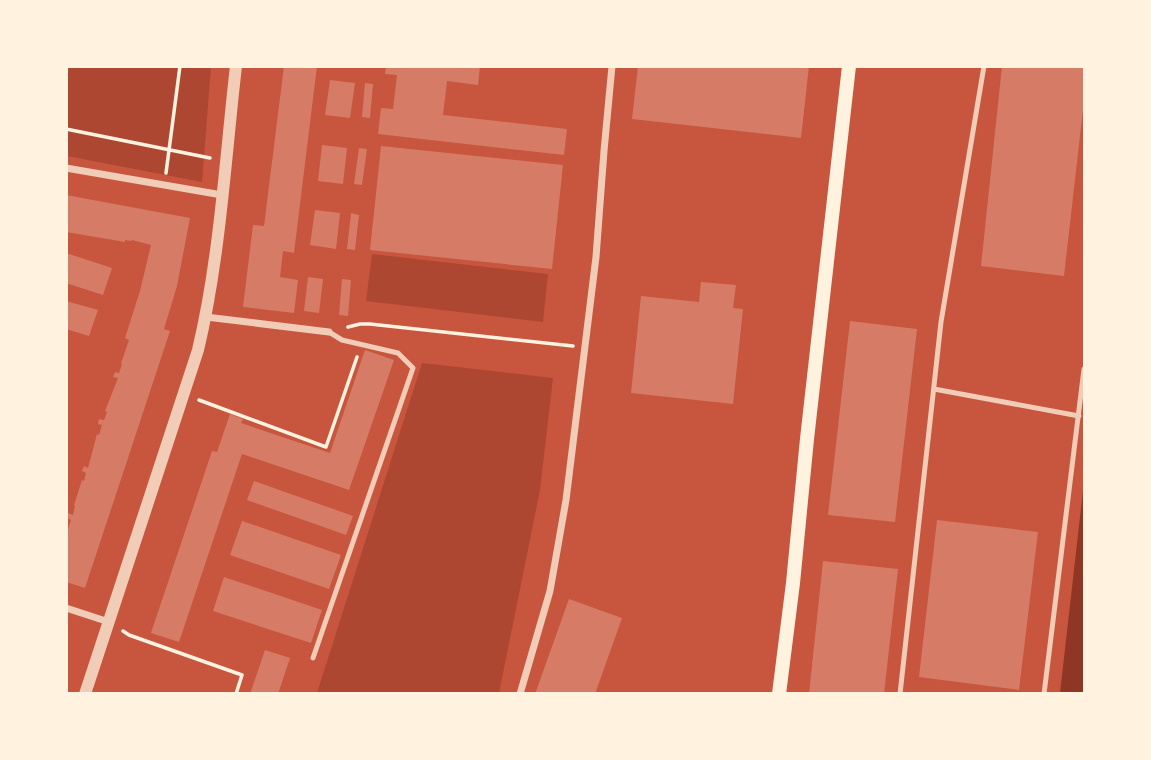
<svg xmlns="http://www.w3.org/2000/svg" width="1151" height="760" viewBox="0 0 1151 760" font-family="Lato,sans-serif">
  <style>
    .green { fill: #ae4732 }
    .water { fill: #8f3625 }
    .building { fill: #d67c66 }
    .lines { fill: none; stroke-linecap: round; stroke-linejoin: round }
    .path { stroke: #fff3e0; stroke-width: 3.5 }
    .service { stroke: #f1ccb7; stroke-width: 5 }
    .minor { stroke: #f1ccb7; stroke-width: 7 }
    .tertiary { stroke: #f1ccb7; stroke-width: 12 }
    .secondary { stroke: #fff3e0; stroke-width: 14 }
  </style>
  <rect width="100%" height="100%" fill="#c8553d"/>
  <path class="green" d="M66,67H211L202,182L67,156Z
    M372,254L548,274L543,322L366,301Z
    M422,363L553,378L540,490L499,693H317Z"/>
  <path class="water" d="M1084,482V693H1060Z"/>
  <path class="building" d="M284,66H317L294,253L283,251L280,277L298,280L294,313L243,307L253,225L264,226Z
    M386,66H480L478,85L447,81L443,115L567,129L564,155L378,134L381,108L393,109L397,75L385,74Z
    M638,66H809L801,138L632,119Z
    M1002,66H1084V101L1064,276L981,266Z
    M330,80L355,83L350,118L325,115Z
    M365,83L373,84L370,118L362,117Z
    M322,145L347,148L343,184L318,181Z
    M381,146L563,165L552,269L370,250Z
    M359,148L367,149L362,185L354,184Z
    M66,195L190,218L177,286L164,329L170,331L85,588L66,582V528L68,529L71,520L66,517L68,513L73,515L75,506L74,505L82,480L84,481L86,473L82,471L84,466L88,468L97,434L99,435L102,425L98,424L99,419L104,420L107,412L105,411L118,378L113,377L115,372L119,373L122,364L121,363L129,340L125,338L140,291L151,245L132,240L131,241L125,240V242L66,232Z
    M315,210L340,213L336,249L310,245Z
    M351,213L359,215L355,250L347,249Z
    M66,253L112,268L103,295L66,283Z
    M308,277L323,279L319,313L304,311Z
    M342,279L351,280L348,316L339,315Z
    M701,282L736,285L733,308L743,309L733,404L631,393L641,296L699,302Z
    M66,301L98,310L89,336L66,329Z
    M850,321L917,329L895,522L828,515Z
    M365,350L394,360L349,490L242,454L179,642L151,633L212,451L217,452L230,414L243,419L241,423L330,453Z
    M254,481L353,516L346,535L247,500Z
    M937,520L1038,532L1019,690L919,677Z
    M242,521L341,555L329,589L230,555Z
    M823,561L898,569L884,694H809Z
    M224,577L322,610L311,643L213,611Z
    M569,599L622,618L595,694H535Z
    M265,650L290,658L278,694H250Z"/>
  <g class="lines">
    <path class="path" d="M66,129L210,158
      M166,173L180,66
      M348,327L360,324H370L573,346
      M199,400L326,447L357,357
      M123,631L129,635L242,675L236,694"/>
    <path class="service" d="M934,389L1079,416
      M313,658L413,368L398,353L342,340L329,332
      M900,694L941,322L984,66
      M1044,694L1084,369"/>
    <path class="minor" d="M66,168L222,195
      M206,317L329,332
      M66,608L109,622
      M520,694L550,591L566,500L596,257L604,151L612,66"/>
    <path class="tertiary" d="M85,694L198,350C220,258 225,161 236,66"/>
    <path class="secondary" d="M779,694L793,583L807,439L849,66"/>
  </g>
  <rect width="1151" height="760" fill="none" stroke="#fff3e0" stroke-width="136"/>
</svg>
